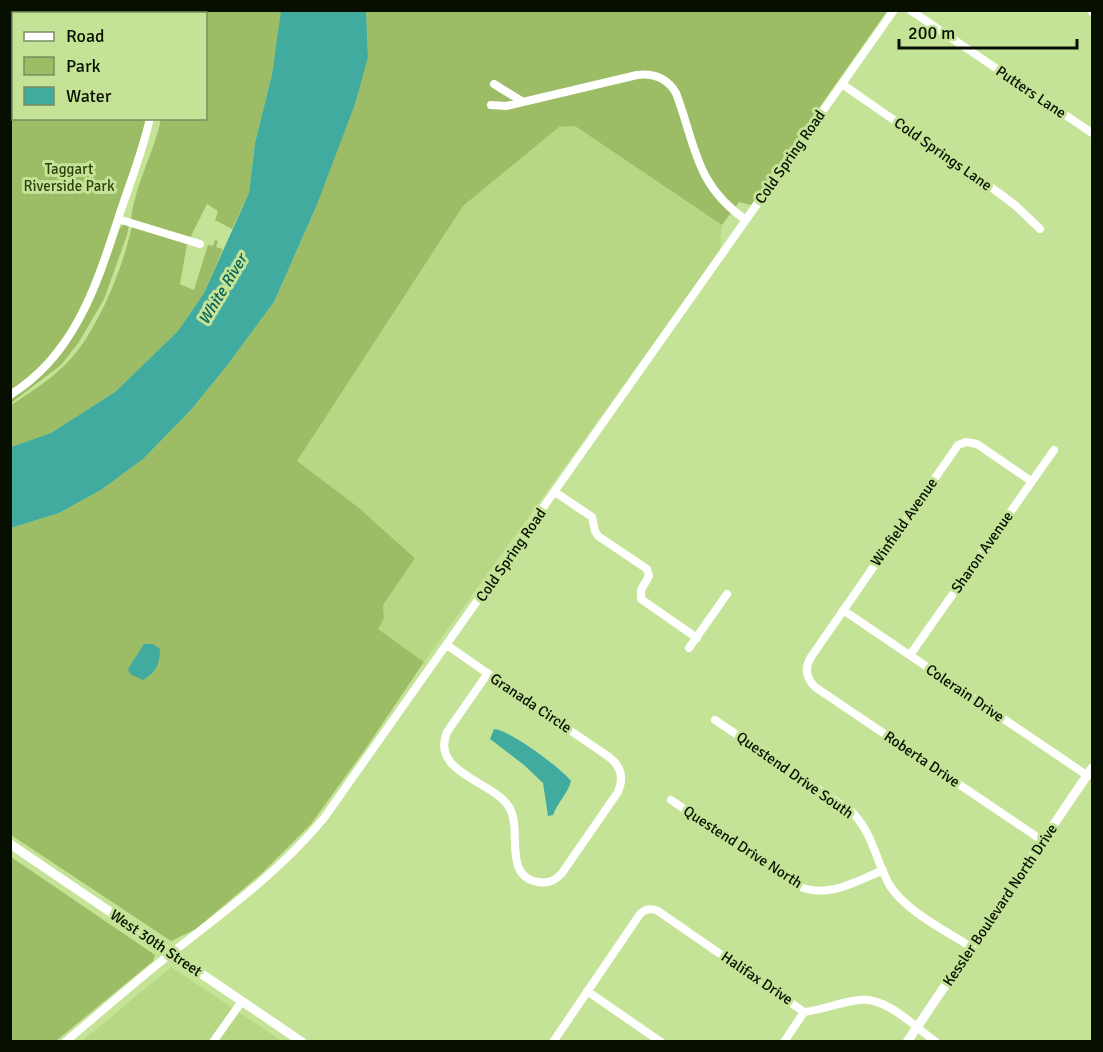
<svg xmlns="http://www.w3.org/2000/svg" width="1103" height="1052" viewBox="0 0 1103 1052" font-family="Signika,sans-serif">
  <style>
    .built { fill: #b7d785 }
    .green { fill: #9cbc65 }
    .water { fill: #41aba0 }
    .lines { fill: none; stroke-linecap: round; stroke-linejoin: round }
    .minor { stroke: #fff; stroke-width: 8 }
    .major { stroke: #fff; stroke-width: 9 }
    .labels { text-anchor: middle; stroke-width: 6; stroke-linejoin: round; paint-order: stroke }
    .street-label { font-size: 15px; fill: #070f00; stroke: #c5e397 }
    .park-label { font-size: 15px; fill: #30400d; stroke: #c5e397 }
    .water-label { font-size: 16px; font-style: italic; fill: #06625b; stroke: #c5e397 }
  </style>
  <rect width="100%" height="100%" fill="#c5e397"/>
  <path class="built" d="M575,126L722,225L720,251L424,662L378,629L384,618L383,605L415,557L359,508L296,462L463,206L559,127Z
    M171,967L282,1041L81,1042Z"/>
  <path class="green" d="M11,11H170L169,14H14V118L148,119L143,145L82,310L75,322L43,364L11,391Z
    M187,11H281V15L272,74L255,143L249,193L232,229L215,220L218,211L207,204L190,238L131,220C135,184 154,153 161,119L206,118V14L186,13Z
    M366,11H887L751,205L739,202L722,225L575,126L559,127L463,206L297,461L359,508L415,558L383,605L384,618L378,629L424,662L366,748L311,824L262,873L196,929L171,941L11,835V528L59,513L101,490L143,459L190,411L226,367L274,302L316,207L368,57Z
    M123,225H129L127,235L104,299L79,342L61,365L11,403L10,400C78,348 94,306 120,228Z
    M132,226L187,244L180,284L194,290L208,245L213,246L215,240L218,241L216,247L223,249L204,293L178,331L115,392L51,433L11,447L10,406C29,393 50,380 66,364C97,333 123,268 132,226Z
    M11,857L155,955L153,961L56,1041H11Z"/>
  <path class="water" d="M281,11H366L368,57L355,104L316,207L274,302L226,367L190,411L143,459L101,490L59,513L11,528V447L51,433L115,392L178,331L204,293L249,193L255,143L272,74Z
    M144,644H153L160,649C160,664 156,672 143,680L130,674L128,669Z
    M494,729C510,730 561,768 571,781C569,791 557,804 553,815L548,816L543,783L524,765L490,739Z"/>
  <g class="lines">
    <path class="minor" d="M910,10L1092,133
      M1091,10L1092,12
      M169,14L170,10
      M494,84L523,102L637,75C654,73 667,78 676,93C696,146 695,185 746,220
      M842,84L999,193L1016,206L1040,229
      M491,105L506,106L523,102
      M118,219L200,244
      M10,395C77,354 98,280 121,210C131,180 143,150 150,118
      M1031,481L977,444L966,442L958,445L811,657C804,668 806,678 815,687L1043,841
      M555,492L592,517L595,531L598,536L647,569L649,576L641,590V599L697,638
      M843,610L1088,776
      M447,645C501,683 555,720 609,757C621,766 624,778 618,792L562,873C556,880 548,884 538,882C502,876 523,829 509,807C493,781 430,773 447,732L488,673
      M689,648L727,594
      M910,655L1054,450
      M715,720L852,812C874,835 875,860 890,886C906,911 946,931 971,947
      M671,800L796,885C826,900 855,882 883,870
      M587,991L661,1042
      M65,1042C102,1011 137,980 174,951C227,910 281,870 324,818L894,10
      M213,1042L242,1001
      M553,1042L640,914C645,909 651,908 658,911L804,1012C823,1010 840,1002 859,1000C886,996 915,1027 936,1042
      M784,1042L804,1012"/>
    <path class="major" d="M10,844L302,1042
      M907,1042L1092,768"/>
  </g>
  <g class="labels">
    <g class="street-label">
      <text transform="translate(1031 92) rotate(34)" y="5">Putters Lane</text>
      <text transform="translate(943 154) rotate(35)" y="5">Cold Springs Lane</text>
      <text transform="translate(790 157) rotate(-55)" y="5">Cold Spring Road</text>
      <text transform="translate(904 522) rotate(-55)" y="5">Winfield Avenue</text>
      <text transform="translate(982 552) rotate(-55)" y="5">Sharon Avenue</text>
      <text transform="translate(511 555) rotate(-55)" y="5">Cold Spring Road</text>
      <text transform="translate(965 693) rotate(34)" y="5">Colerain Drive</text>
      <text transform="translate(531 703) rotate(34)" y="5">Granada Circle</text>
      <text transform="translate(922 759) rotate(34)" y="5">Roberta Drive</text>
      <text transform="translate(795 775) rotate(35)" y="5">Questend Drive South</text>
      <text transform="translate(743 847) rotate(33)" y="5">Questend Drive North</text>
      <text transform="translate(1000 905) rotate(-56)" y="5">Kessler Boulevard North Drive</text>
      <text transform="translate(156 943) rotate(34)" y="5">West 30th Street</text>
      <text transform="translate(757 978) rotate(34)" y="5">Halifax Drive</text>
    </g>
    <g class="park-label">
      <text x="69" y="174">Taggart<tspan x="69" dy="17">Riverside Park</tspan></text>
    </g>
    <g class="water-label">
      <text transform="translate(222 289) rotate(-59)" y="6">White River</text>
    </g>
  </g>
  <rect width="1103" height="1052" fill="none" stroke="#070f00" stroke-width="24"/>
  <rect x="12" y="12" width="195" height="108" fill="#c5e397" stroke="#798e5b" stroke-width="1.5"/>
  <rect x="24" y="32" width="30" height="9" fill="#ffffff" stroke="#798e5b" stroke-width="1.5"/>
  <text x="66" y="42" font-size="18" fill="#070f00">Road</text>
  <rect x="24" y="57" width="30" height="18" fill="#9cbc65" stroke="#798e5b" stroke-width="1.5"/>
  <text x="66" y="72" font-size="18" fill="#070f00">Park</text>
  <rect x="24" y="87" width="30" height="18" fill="#41aba0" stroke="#798e5b" stroke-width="1.5"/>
  <text x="66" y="102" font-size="18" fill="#070f00">Water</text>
  <path d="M899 39v9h178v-9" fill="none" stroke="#070f00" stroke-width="3"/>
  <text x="908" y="39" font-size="18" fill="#070f00" stroke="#c5e397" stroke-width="4.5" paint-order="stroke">200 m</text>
</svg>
